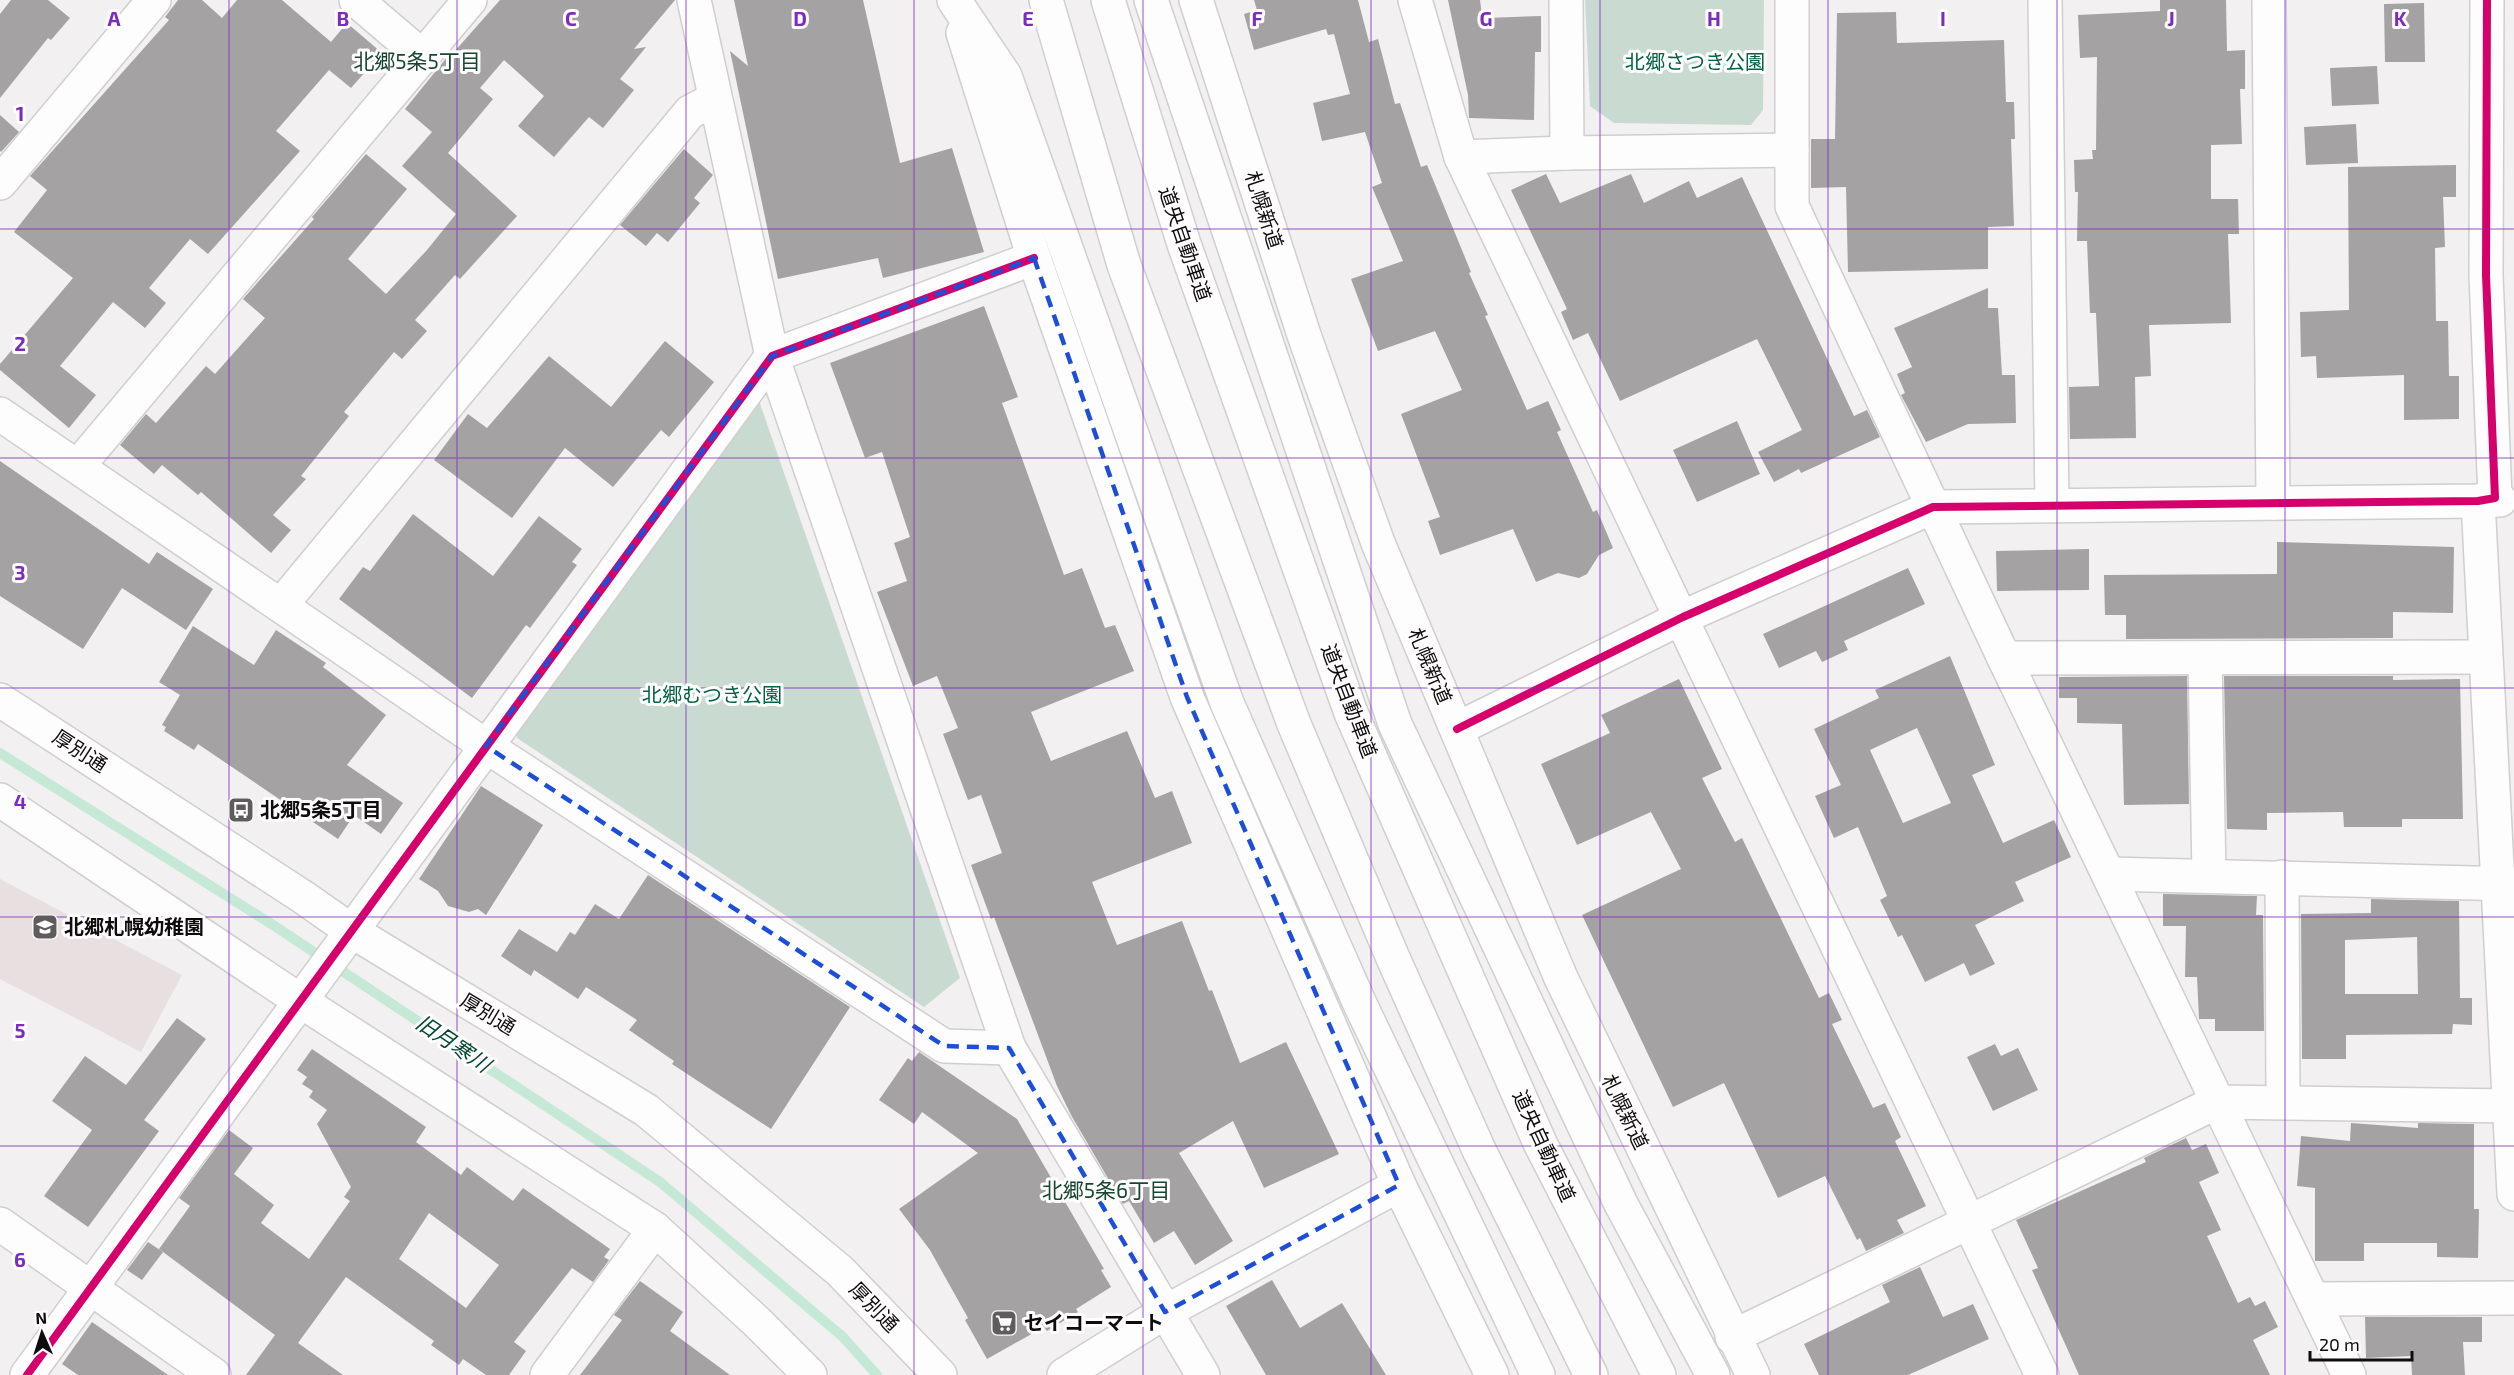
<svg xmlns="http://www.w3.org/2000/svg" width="2514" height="1375" viewBox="0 0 2514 1375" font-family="'Exo 2','Noto Sans JP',sans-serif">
<rect width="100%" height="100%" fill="#f2f0f0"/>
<!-- built -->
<polygon fill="#e8e0e0" points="0,879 182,975 141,1052 0,979"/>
<!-- green -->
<g fill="#c9dbd1">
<polygon points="1585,0 1764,0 1763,110 1751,125 1614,123 1590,106"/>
<polygon points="758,398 960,978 924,1007 517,738 516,718"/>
</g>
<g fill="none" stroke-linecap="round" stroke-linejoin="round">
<!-- stream -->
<polyline stroke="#c6e9d7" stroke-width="10" points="0,753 273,925 660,1182 843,1337 877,1375"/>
</g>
<!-- building -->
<g fill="#a4a2a2" fill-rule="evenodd">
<polygon points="11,0 48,0 70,18 51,40 48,38 0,98 0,14"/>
<polygon points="178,0 202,0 222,18 237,0 282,0 331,42 347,23 382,53 351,88 329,70 276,131 300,151 208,254 190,239 149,288 166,303 145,328 113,302 60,366 96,395 69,428 0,370 0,364 73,278 14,232 47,190 30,176 169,20 165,17"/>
<polygon points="500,0 675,0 634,49 646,47 620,79 634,90 603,128 589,117 554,157 518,126 544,96 504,60 480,88 493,99 448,153 517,216 460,279 455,275 415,320 427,331 402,359 394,352 344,412 349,416 301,476 306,479 273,515 291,530 271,553 201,492 198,495 162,465 154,474 120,445 146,414 156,423 206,366 215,374 265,318 243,299 314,219 312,217 366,154 407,189 348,259 386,294 427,250 456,214 402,166 432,132 405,109 452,51 454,52"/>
<polygon points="734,0 863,0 900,163 952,148 984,252 883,278 878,258 778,279 730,51 748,66"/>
<polygon points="1254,0 1358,0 1369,42 1378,39 1395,104 1400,103 1421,167 1427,165 1471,272 1469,273 1488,315 1485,316 1527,410 1548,401 1561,430 1557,432 1593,512 1597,510 1613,548 1599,555 1587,574 1579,578 1558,573 1536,582 1513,529 1440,555 1428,521 1440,517 1401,414 1462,390 1435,331 1378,351 1351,279 1403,261 1372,187 1382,183 1365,132 1322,141 1313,103 1350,94 1334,34 1328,35 1326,29 1254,50 1244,14 1257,10"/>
<polygon points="1448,0 1480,0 1482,16 1486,15 1486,18 1541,16 1541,52 1535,52 1534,120 1469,118 1468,95"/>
<polygon points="2160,0 2226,0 2227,51 2245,50 2245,89 2240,89 2242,144 2211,145 2211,199 2238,199 2239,234 2228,234 2231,323 2149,325 2151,376 2135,377 2136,438 2070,439 2069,387 2099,386 2096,313 2090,313 2087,241 2077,241 2078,192 2075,192 2074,160 2093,159 2092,150 2096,150 2097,57 2080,58 2078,15 2160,11"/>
<polygon points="2424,3 2425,62 2385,62 2384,4"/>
<polygon points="1896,12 1897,43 2004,40 2006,102 2014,102 2015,139 2011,139 2014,226 1988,227 1988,269 1848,272 1846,187 1811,188 1811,139 1835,139 1837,13"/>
<polygon points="2377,66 2379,104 2332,106 2330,68"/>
<polygon points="0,115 19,132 1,152 0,151"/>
<polygon points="2356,124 2358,163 2306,165 2304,127"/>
<polygon points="684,149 713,175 694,198 700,203 668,242 657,233 646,246 620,225"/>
<polygon points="2456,165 2456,197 2443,197 2445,247 2435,248 2436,321 2448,321 2449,376 2459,376 2459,419 2404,420 2404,375 2317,378 2316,356 2301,357 2300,312 2349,310 2348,167"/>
<polygon points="1546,174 1560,203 1631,174 1644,203 1689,181 1697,198 1742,177 1854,416 1867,410 1880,437 1801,473 1799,469 1774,482 1758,452 1802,430 1757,339 1620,401 1588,333 1573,340 1561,312 1567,309 1511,190"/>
<polygon points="1988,288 1988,308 1998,308 2002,375 2015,375 2016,423 1968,424 1926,442 1901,395 1905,393 1897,374 1912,367 1894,328"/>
<polygon points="984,306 1018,397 1002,403 1064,575 1082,568 1105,628 1115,625 1134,671 1031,712 1051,761 1127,731 1155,798 1172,791 1192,843 1092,882 1117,945 1182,921 1209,991 1212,990 1240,1063 1286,1042 1339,1154 1264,1188 1233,1121 1179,1153 1233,1241 1195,1265 1174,1231 1154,1243 1129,1201 1123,1204 1071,1115 1057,1086 994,917 991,919 971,865 1002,853 981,795 968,800 943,734 958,728 937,676 913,686 877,592 907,581 894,543 910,537 882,452 865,458 830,363"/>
<polygon points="665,341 714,382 669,437 661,430 613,487 565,448 512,518 434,460 468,414 487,428 549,356 611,407"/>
<polygon points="1737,421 1760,474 1697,502 1673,450"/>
<polygon points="0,461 149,564 157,552 213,589 186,630 122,588 83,649 0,596"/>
<polygon points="413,514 493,576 539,516 582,549 572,562 577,565 530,628 526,625 472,698 339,599 363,567 370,571"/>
<polygon points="2277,542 2454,547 2453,613 2393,612 2393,638 2126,639 2126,615 2105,615 2104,575 2277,574"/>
<polygon points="2089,549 2089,590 1997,591 1996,551"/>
<polygon points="1908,568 1925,604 1844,641 1848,650 1822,662 1816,651 1779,668 1763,634"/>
<polygon points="193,626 254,665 276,630 326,663 323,667 386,715 347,765 403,803 381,834 354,815 338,839 198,744 194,750 164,731 166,727 162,725 180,695 159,682"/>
<path d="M1950,656L1995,765L1972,775L2003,843L2054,820L2071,857L2015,882L2024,901L1975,925L1995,964L1970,976L1964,963L1925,982L1902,935L1898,937L1880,900L1887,896L1858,827L1834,838L1815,796L1841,785L1814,729L1879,698L1875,690ZM1917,728L1951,803L1903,823L1870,750Z"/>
<polygon points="2187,676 2189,804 2124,805 2122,724 2077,723 2077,698 2059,698 2059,677"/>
<polygon points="2224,676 2393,676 2393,680 2460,679 2463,819 2402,819 2402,827 2344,827 2343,812 2267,813 2267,830 2227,829"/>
<polygon points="1679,679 1722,769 1702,778 1735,842 1742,838 1819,998 1829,993 1842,1020 1832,1024 1873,1108 1885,1103 1901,1137 1895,1141 1926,1206 1897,1220 1904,1233 1866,1251 1860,1238 1857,1240 1825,1176 1778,1198 1724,1083 1673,1107 1582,915 1681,869 1651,812 1577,845 1541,764 1610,733 1601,715"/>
<polygon points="481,786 543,825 486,915 478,909 469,912 448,906 438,891 419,879"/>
<polygon points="648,875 850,1007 771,1129 672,1064 674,1061 629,1030 637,1020 586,987 578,999 534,970 531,976 501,956 519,929 557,952 570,932 575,935 595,904 619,919"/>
<polygon points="2163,894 2257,896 2256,915 2263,915 2264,1031 2215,1031 2215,1019 2199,1019 2197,977 2185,977 2186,926 2163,926"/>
<path d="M2371,899L2459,901L2460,998H2472V1025L2453,1024L2452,1034L2346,1035V1059H2302L2301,914L2371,913ZM2417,937L2418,994H2345V940Z"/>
<polygon points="177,1018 206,1039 144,1120 159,1131 88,1227 44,1196 92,1130 52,1101 85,1056 126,1085"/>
<polygon points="1995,1044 2001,1056 2018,1048 2038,1090 1993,1111 1967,1057"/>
<path d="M312,1049L426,1127L416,1142L461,1175L467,1167L513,1201L523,1188L610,1249L604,1257L609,1260L593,1282L572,1268L514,1342L526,1351L509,1375H486L463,1359L459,1365L431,1345L434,1341L346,1277L298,1343L343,1375H246L275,1335L159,1249L190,1206L179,1198L229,1130L253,1148L234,1174L274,1205L261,1223L309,1259L350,1201L344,1197L351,1187L317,1124L327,1110L309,1097L313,1091L302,1084L307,1077L297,1070ZM429,1213L499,1265L466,1308L399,1259Z"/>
<polygon points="919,1052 1017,1119 1104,1269 1101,1270 1111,1287 1076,1309 1078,1312 1047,1331 1044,1327 987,1359 965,1320 968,1318 930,1250 899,1209 978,1153 922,1112 914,1124 879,1100 908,1058 912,1061"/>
<polygon points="2351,1123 2418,1128 2418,1123 2474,1124 2474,1209 2479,1209 2478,1258 2437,1257 2437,1243 2364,1243 2364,1261 2315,1261 2315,1188 2297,1186 2301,1136 2350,1141"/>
<polygon points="2186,1138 2192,1150 2206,1144 2219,1173 2199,1182 2221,1230 2207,1236 2238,1303 2250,1297 2255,1306 2265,1301 2278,1327 2253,1340 2270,1375 2079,1375 2032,1270 2038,1268 2016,1220 2146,1162 2144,1158"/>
<polygon points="148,1242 163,1252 142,1280 127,1270"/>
<polygon points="1920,1267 1943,1317 1973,1304 1989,1339 1908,1375 1819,1375 1804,1344 1890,1302 1882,1285"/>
<polygon points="1272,1280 1300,1328 1342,1303 1386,1375 1266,1375 1226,1306"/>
<polygon points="640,1281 683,1312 670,1331 730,1375 580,1375 622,1320 614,1315"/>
<polygon points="2365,1317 2482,1317 2482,1342 2463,1342 2465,1375 2412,1375 2411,1356 2366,1358"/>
<polygon points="92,1322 168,1375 78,1375 62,1364"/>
</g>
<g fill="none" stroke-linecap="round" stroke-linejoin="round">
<!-- street casing -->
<g stroke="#d0cece" stroke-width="36">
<g id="street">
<polyline points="356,0 423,57"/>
<polyline points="694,0 772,356 1009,1048 1203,1375"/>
<polyline points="1415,0 1461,157 2042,1375"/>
<polyline points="1566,0 1567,153"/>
<polyline points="1792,0 1792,206 2004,658 2349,1375"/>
<polyline points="2045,0 2052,504"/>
<polyline points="2269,0 2273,503"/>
<polyline points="1461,157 1567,153 1792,150"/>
<polyline points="0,183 154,0"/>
<polyline points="0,414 486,746 944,1046 1009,1048"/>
<polyline points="78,466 470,0"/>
<polyline points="2500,500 2478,501 2514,1194"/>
<polyline points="281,605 690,112 715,99"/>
<polyline points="2004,658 2484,657"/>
<polyline points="2205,658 2209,876"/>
<polyline points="1457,729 1683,617 1933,507 2478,501 2495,498 2486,275 2487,0"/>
<polyline points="2109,874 2514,884"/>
<polyline points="2282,877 2283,1102"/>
<polyline points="0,1224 214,1375"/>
<polyline points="2314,1299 2514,1298"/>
<polyline points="1732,1337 2217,1102 2514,1106"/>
<polyline points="27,1375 772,356 1034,258"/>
<polyline points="547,1375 655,1229"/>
<polyline points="1064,1375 1165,1312 1399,1185"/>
</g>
</g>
<!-- secondary casing -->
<g stroke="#d0cece" stroke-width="36">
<g id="secondary">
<polyline points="0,700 303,897 350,930 646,1110 840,1271 940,1375"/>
<polyline points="0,800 302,1002 655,1229 757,1322 810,1375"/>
</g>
</g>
<!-- highway casing -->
<g stroke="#d0cece" stroke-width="36">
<g id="highway">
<polyline points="954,0 1005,76 1227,703 1360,1004 1538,1375"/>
<polyline points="1046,0 1124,265 1294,724 1393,958 1479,1150 1591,1375"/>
<polyline points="1108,0 1184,244 1351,713 1540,1143 1659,1375"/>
<polyline points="1151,0 1395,724 1621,1204 1713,1375"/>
<polyline points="1196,0 1304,335 1378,543 1561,978 1753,1375"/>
<polyline points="963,33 1034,258 1187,697 1399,1185 1492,1375"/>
</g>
</g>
<!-- street -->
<use href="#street" stroke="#fdfdfd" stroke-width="33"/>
<!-- secondary -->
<use href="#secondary" stroke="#fdfdfd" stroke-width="33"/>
<!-- highway -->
<use href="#highway" stroke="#fdfdfd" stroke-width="33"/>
<!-- cycleway casing -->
<g stroke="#fffdfd" stroke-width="11">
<g id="cycleway">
<polyline points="1457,729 1683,617 1933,507 2478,501 2495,498 2486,275 2487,0"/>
<polyline points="27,1375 772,356 1034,258"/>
</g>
</g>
<!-- cycleway -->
<use href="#cycleway" stroke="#d6006c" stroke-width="8"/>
</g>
<!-- marked area -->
<path fill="none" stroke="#1d4ed8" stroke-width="4.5" stroke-dasharray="12 8" stroke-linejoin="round" d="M1034,258L1187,697L1399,1185L1165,1312L1009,1048L944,1046L486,746L772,356Z"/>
<!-- grid -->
<path fill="none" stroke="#7b2cbf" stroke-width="1.5" stroke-opacity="0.55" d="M229,0V1375M457,0V1375M686,0V1375M914,0V1375M1143,0V1375M1371,0V1375M1600,0V1375M1828,0V1375M2057,0V1375M2285,0V1375M0,229H2514M0,458H2514M0,688H2514M0,917H2514M0,1146H2514"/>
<!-- icons -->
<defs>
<g id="bus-square" transform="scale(1.35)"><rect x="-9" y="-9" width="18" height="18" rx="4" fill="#5e5c5c" stroke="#fffdfd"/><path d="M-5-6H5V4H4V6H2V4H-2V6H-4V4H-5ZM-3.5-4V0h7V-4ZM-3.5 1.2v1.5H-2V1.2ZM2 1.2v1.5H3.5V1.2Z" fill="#fff"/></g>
<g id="school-square" transform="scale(1.35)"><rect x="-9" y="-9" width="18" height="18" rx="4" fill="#5e5c5c" stroke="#fffdfd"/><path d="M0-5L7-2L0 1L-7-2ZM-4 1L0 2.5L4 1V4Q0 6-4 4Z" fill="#fff"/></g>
<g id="supermarket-square" transform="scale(1.35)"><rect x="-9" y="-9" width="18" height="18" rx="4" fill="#5e5c5c" stroke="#fffdfd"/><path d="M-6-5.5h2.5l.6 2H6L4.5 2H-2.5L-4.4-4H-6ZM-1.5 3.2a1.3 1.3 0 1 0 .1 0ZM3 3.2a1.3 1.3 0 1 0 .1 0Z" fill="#fff"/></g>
</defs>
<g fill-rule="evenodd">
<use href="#bus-square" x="241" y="810"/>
<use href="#school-square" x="45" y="927"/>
<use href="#supermarket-square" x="1004" y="1323"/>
</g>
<g text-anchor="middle" stroke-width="6" stroke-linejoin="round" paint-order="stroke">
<!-- park labels -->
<g font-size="20" fill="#026243" stroke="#fffdfd">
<text x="1695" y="69">北郷さつき公園</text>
<text x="712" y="702">北郷むつき公園</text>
</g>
<!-- street labels -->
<g font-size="20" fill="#0e0c0d" stroke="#fffdfd">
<text transform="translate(1264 210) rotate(72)" y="7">札幌新道</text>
<text transform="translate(1185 244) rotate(71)" y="7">道央自動車道</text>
<text transform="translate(1430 666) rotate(67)" y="7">札幌新道</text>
<text transform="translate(1349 701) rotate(69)" y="7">道央自動車道</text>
<text transform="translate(80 751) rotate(33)" y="7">厚別通</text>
<text transform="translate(488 1014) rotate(31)" y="7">厚別通</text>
<text transform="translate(1625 1112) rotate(64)" y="7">札幌新道</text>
<text transform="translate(1544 1146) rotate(65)" y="7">道央自動車道</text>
<text transform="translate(874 1307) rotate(46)" y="7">厚別通</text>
</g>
<!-- poi labels -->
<g font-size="20" font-weight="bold" fill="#0e0c0d" stroke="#fffdfd" text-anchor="start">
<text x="260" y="817">北郷5条5丁目</text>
<text x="64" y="934">北郷札幌幼稚園</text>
<text x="1024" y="1330">セイコーマート</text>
</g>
<!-- neighbourhood labels -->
<g font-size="21" fill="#184633" stroke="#fffdfd">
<text x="417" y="69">北郷5条5丁目</text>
<text x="1106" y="1198">北郷5条6丁目</text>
</g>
<!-- water labels -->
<g font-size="21" font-style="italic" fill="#034830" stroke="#fffdfd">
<text transform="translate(453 1044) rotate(34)" y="7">旧月寒川</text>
</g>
</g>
<g font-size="20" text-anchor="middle" font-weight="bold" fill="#7b2cbf" stroke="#fffdfd" stroke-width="6" stroke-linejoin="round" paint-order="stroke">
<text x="114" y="26">A</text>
<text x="343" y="26">B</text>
<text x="571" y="26">C</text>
<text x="800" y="26">D</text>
<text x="1028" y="26">E</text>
<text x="1257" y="26">F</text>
<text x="1486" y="26">G</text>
<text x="1714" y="26">H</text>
<text x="1943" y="26">I</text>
<text x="2171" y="26">J</text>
<text x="2400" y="26">K</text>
<text x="20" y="121">1</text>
<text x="20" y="351">2</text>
<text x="20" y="580">3</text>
<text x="20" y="809">4</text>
<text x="20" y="1038">5</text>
<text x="20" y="1267">6</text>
</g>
<!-- north arrow -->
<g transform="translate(42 1333) rotate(357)" stroke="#fffdfd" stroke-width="4.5" paint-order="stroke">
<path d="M0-4.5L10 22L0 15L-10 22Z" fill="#0e0c0d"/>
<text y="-9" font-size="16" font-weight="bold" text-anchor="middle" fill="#0e0c0d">N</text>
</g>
<!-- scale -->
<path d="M2310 1351v9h102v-9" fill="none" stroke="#0e0c0d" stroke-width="3"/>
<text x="2319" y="1351" font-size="18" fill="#0e0c0d" stroke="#fffdfd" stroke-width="4.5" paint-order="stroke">20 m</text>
</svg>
